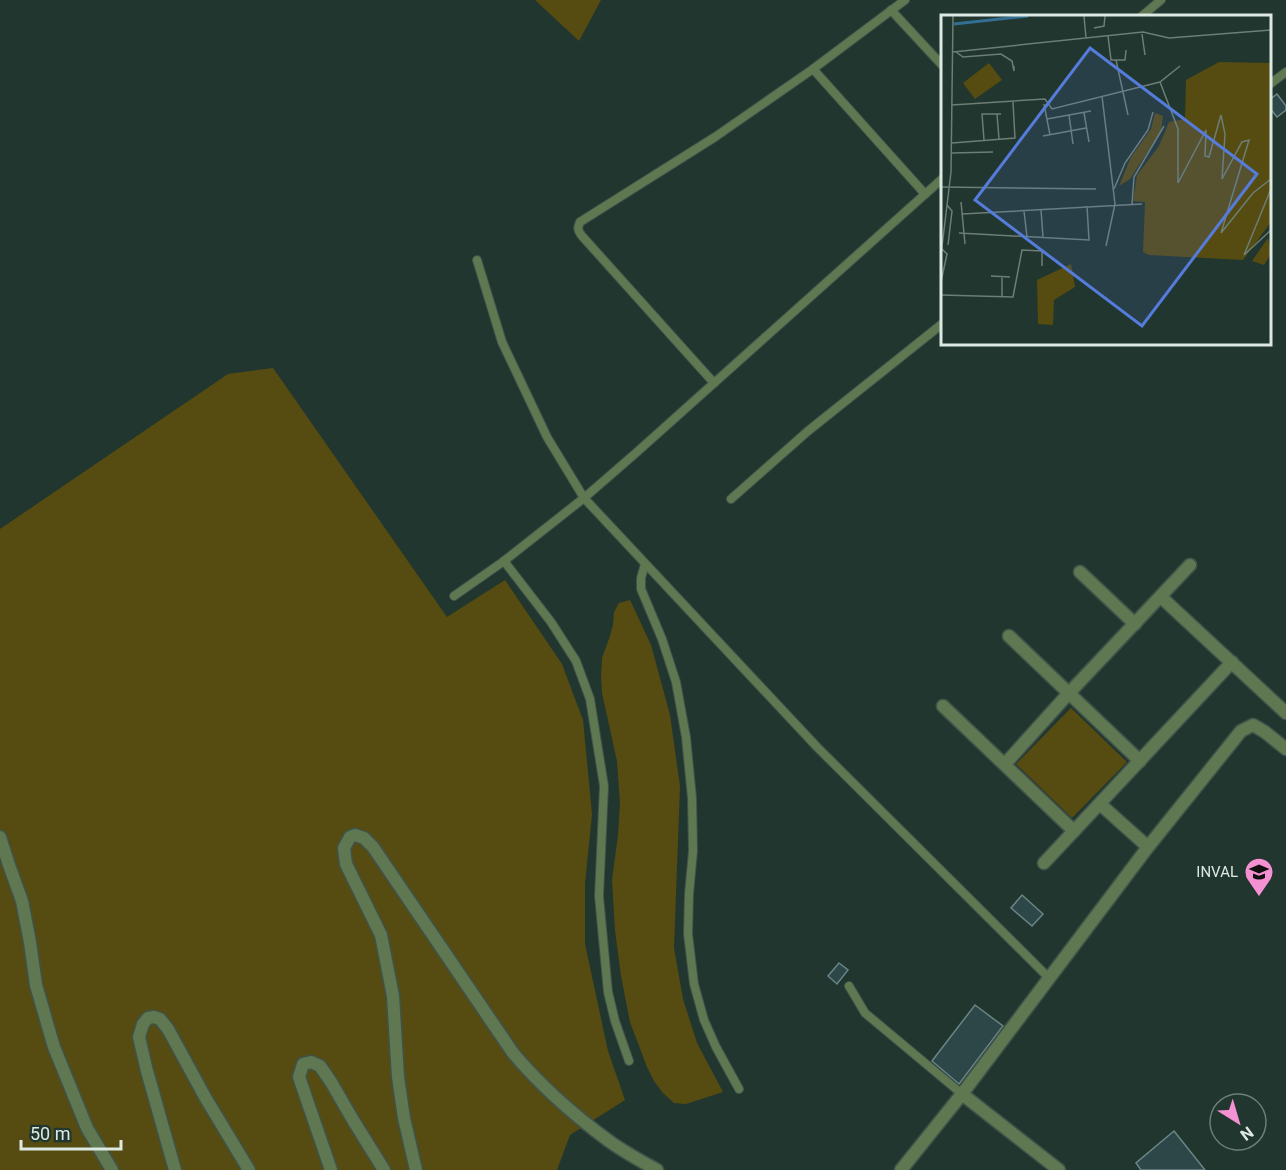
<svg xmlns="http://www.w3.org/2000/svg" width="1286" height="1170" viewBox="0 0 1286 1170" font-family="Roboto,sans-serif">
<rect width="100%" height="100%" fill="#21362e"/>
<!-- green -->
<g fill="#564c11">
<polygon points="535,0 601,0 579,41"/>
<polygon points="273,368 447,617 505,580 562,664 583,720 592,814 585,884 585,944 608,1051 625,1100 570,1135 557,1170 0,1170 0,529 228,374"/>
<polygon points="630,600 651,645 670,715 680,786 674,948 683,999 697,1043 723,1092 686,1104 674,1103 663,1093 654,1081 647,1067 630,1022 621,976 615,930 612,880 618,835 620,803 617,761 602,693 601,675 602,658 609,639 613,625 614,612 619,603"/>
<polygon points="1071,708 1127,762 1072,818 1016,764"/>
</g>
<!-- building -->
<g fill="#2d4648" stroke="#6a8587" stroke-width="1.5">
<polygon points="1277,94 1286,106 1286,110 1277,117 1269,107 1269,100"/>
<polygon points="1022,895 1043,914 1032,926 1011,908"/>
<polygon points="839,963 848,970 837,984 828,976"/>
<polygon points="975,1005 1003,1026 959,1084 932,1061"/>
<polygon points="1174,1131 1205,1170 1141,1170 1136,1163"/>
</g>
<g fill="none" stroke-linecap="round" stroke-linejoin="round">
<!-- lane casing -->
<g stroke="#3f534b" stroke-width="10">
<g id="lane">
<polyline points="891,10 942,65"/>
<polyline points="1142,16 1161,0"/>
<polyline points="813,69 925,194"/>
<polyline points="1270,84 1286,72"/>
<polyline points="477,260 502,342 547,437 584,498 817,747 1049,978"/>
<path d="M714,383L582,236C578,231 577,228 580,222L715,137L813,69L905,0"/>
<polyline points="731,499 808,431 942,324"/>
<polyline points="504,561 551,622 576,661 590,699 604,786 599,896 608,992 615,1021 629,1061"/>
<polyline points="645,564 641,578 641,589 662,639 676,682 686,737 692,798 693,851 689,894 688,934 694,984 704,1020 716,1047 739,1089"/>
<polyline points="454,596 504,561 584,498 637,452 942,179"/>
<polyline points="849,986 865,1013 962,1094"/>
</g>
</g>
<!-- street casing -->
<g stroke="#3f534b" stroke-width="15">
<g id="street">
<polyline points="1080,572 1135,624"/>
<polyline points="1161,597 1286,713"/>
<polyline points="1009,636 1140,761"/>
<polyline points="943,706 1074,831"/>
<polyline points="1005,764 1069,693 1190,565"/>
<polyline points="1100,804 1148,847"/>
<polyline points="0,837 9,865 22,901 30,942 36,985 54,1047 87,1128 112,1170"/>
<polyline points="1044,863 1232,662"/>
<polyline points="962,1094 1059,1170"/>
<polyline points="175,1170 147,1071 139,1037 143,1024 148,1018 154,1017 160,1019 168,1029 205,1097 249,1170"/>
<polyline points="331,1170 299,1077 303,1064 311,1062 320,1066 331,1082 353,1120 384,1170"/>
<path d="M416,1170L404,1118L398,1077L393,996L381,935L346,864L344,848L350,837L355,835L364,838L373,847L513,1053C540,1085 575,1116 609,1141C624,1152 641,1161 657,1170"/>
<polyline points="901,1170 962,1094 1148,847 1241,731 1253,725 1265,732 1286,749"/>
</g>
</g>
<!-- lane -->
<use href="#lane" stroke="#5f7851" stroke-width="8"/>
<!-- street -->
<use href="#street" stroke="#5f7851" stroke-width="12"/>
</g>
<!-- icons -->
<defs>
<g id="school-pin" transform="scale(1.5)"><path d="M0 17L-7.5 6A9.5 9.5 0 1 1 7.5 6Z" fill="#f491d3" stroke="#21362e"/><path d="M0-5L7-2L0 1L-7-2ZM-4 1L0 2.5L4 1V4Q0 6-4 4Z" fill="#111"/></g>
</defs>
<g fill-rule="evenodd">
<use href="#school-pin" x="1259" y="872"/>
</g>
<g text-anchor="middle" stroke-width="5" stroke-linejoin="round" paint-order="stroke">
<!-- poi labels -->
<g font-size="15" fill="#dce9e3" stroke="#21362e" text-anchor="end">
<text x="1238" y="877">INVAL</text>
</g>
</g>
<!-- overview -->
<g transform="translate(941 15)">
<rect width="330" height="330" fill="#21362e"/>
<path d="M278,47L330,48V207L302,245L208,240L202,237L204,187L192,186L196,160L218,131L228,107L244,104L245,65ZM48,48L61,65L34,84L22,68ZM214,98L222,101L220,116L189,164L178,171L190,142L210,114ZM327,223L330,239L323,250L311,246ZM130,249L134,272L113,285L112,310L97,309L96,265Z" fill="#564c11"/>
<path fill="none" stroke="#336f92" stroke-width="3" d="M13,9L87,1"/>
<path fill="none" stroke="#6c7e76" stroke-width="1.5" d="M143,1L145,23M153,13L163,11L164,1M201,19L204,40M167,21L170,45H184L185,35M12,37L202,17L228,23L330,15M15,37L22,42L60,39L71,46L73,56V51M175,45L187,100M219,67L237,114V168L265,115L264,141L268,142L280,100L284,119L281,164L301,127L308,125L280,218L312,178L330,164M161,81L174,189L165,231M103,89L109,120M11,90L104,84L111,94L219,67L239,51M143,98L148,127M56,99L58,124M128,100L132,129M106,104L150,96M102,121L145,113M43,125L41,99H60M11,128L74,123L72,87M11,138L52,137M0,172L155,174M173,174L184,148L207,115L212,97M330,174L303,240L330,215M20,187L24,229M191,189L193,162L223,111M6,190L11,196L7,230M100,195L102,222M83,196L86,222M21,199L201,189M18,218L148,225L146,191M0,240L10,157L12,1M50,261L69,262M61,261V281M0,267L6,239L1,234M0,280L72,282L81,235L101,236V251"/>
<path fill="#567cdb" fill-opacity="0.15" stroke="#567cdb" stroke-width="3" d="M149,33L316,159L201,311L34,185Z"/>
<rect width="330" height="330" fill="none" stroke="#dce9e3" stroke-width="3"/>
</g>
<!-- north arrow -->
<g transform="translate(1238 1122) rotate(143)"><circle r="28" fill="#21362e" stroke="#6c7e76" stroke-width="1.5"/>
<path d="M0-4.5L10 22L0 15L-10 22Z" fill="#f491d3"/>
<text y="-9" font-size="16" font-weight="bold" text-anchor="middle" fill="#dce9e3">N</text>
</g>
<!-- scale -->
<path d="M21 1140v9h100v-9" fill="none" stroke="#dce9e3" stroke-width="3"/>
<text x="30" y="1140" font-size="18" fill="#dce9e3" stroke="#21362e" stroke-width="4.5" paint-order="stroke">50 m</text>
</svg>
